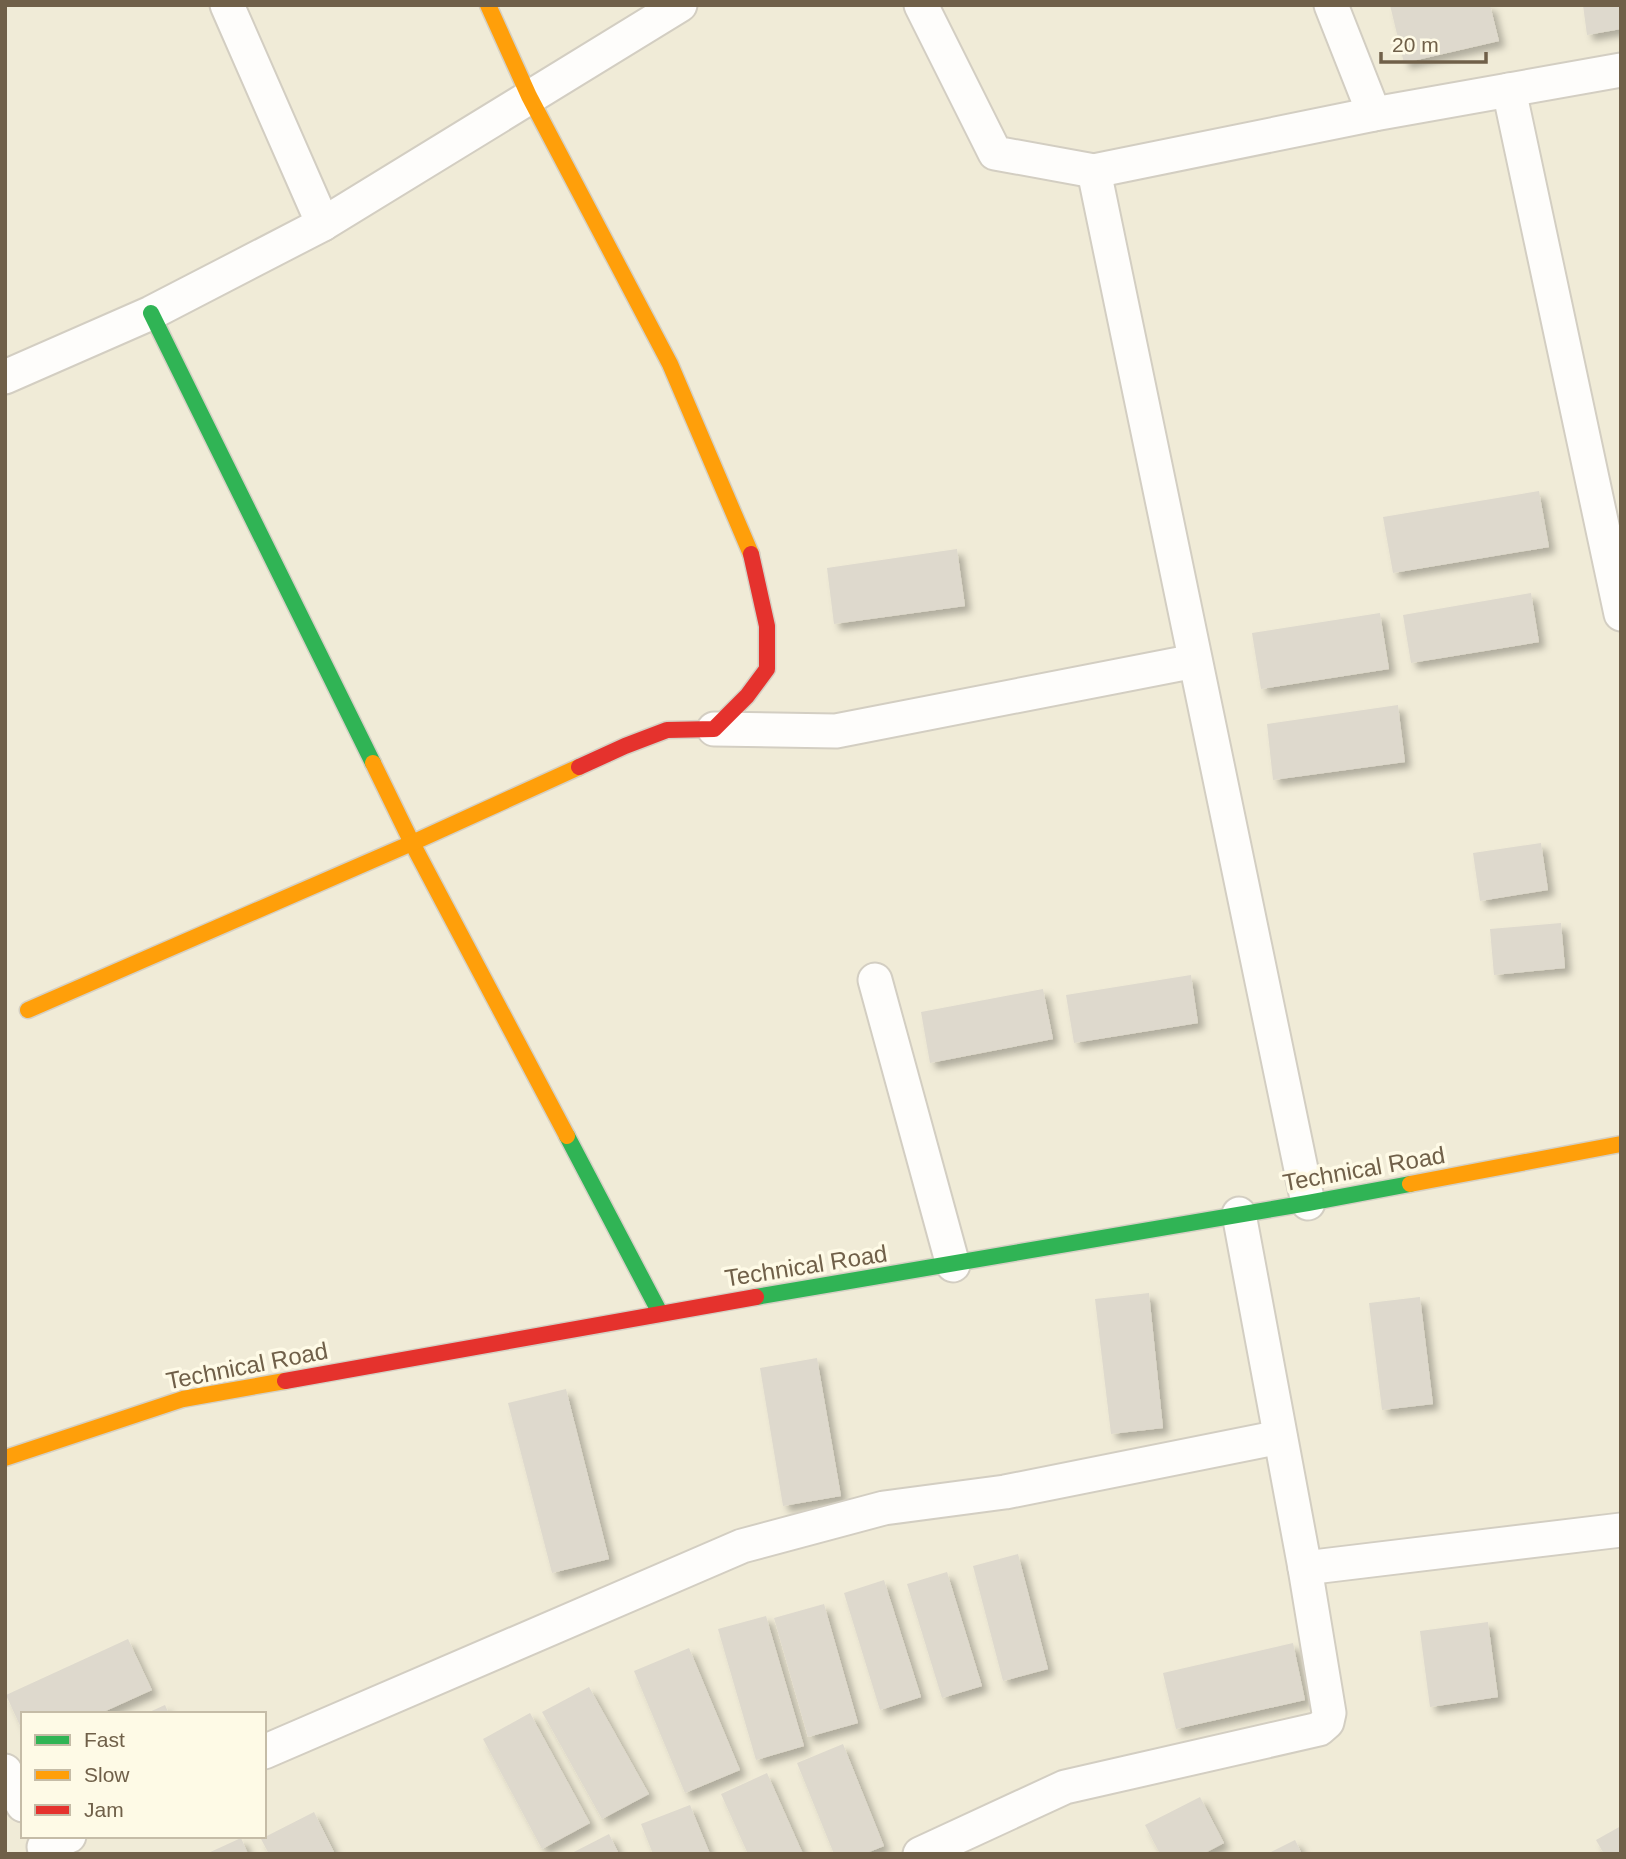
<svg xmlns="http://www.w3.org/2000/svg" width="1626" height="1859" viewBox="0 0 1626 1859" font-family="Helvetica,sans-serif">
<defs>
<filter id="shadow"><feDropShadow dx="6" dy="6" stdDeviation="3.5" flood-color="#0004"/></filter>
</defs>
<rect width="100%" height="100%" fill="#f5f3e7"/>
<!-- residential -->
<path fill="#f0ebd7" fill-rule="evenodd" d="M5,5H1621V1854H5ZM23,1714H264V1836H23Z"/>
<!-- building -->
<g fill="#ded9cd" filter="url(#shadow)">
<polygon points="1390,5 1490,5 1499,41 1404,63"/>
<polygon points="1583,5 1621,5 1621,29 1587,35"/>
<polygon points="1539,491 1549,547 1393,573 1383,517"/>
<polygon points="957,549 965,606 834,624 827,568"/>
<polygon points="1531,593 1539,642 1411,663 1403,615"/>
<polygon points="1380,613 1389,669 1261,689 1252,633"/>
<polygon points="1398,705 1405,762 1273,780 1267,724"/>
<polygon points="1541,843 1548,890 1480,901 1473,853"/>
<polygon points="1561,923 1565,968 1494,975 1490,929"/>
<polygon points="1191,975 1198,1023 1074,1043 1066,995"/>
<polygon points="1043,989 1053,1039 930,1063 921,1012"/>
<polygon points="1149,1293 1163,1428 1111,1434 1095,1299"/>
<polygon points="1420,1297 1433,1404 1382,1410 1369,1303"/>
<polygon points="817,1358 841,1496 783,1506 760,1368"/>
<polygon points="566,1389 609,1559 552,1573 508,1403"/>
<polygon points="1018,1554 1048,1669 1003,1681 973,1566"/>
<polygon points="947,1572 982,1686 942,1698 907,1584"/>
<polygon points="884,1580 921,1697 880,1710 844,1593"/>
<polygon points="824,1604 858,1723 808,1737 774,1618"/>
<polygon points="766,1616 804,1746 756,1760 718,1629"/>
<polygon points="1488,1622 1498,1697 1430,1707 1420,1631"/>
<polygon points="128,1639 152,1690 99,1714 23,1714 23,1732 6,1695"/>
<polygon points="1293,1643 1305,1700 1176,1729 1163,1673"/>
<polygon points="689,1648 740,1770 685,1793 634,1671"/>
<polygon points="589,1687 649,1794 602,1819 542,1712"/>
<polygon points="165,1705 169,1714 145,1714"/>
<polygon points="530,1713 590,1823 542,1849 483,1739"/>
<polygon points="843,1744 884,1846 864,1854 834,1854 797,1763"/>
<polygon points="767,1773 803,1854 748,1854 721,1794"/>
<polygon points="1200,1797 1224,1843 1203,1854 1160,1854 1145,1825"/>
<polygon points="690,1805 710,1854 653,1854 641,1824"/>
<polygon points="314,1812 335,1854 269,1854 261,1839"/>
<polygon points="1621,1826 1621,1854 1604,1854 1596,1840"/>
<polygon points="609,1834 619,1854 570,1854"/>
<polygon points="241,1838 248,1854 206,1854"/>
<polygon points="1295,1840 1302,1854 1267,1854"/>
</g>
<g fill="none" stroke-linecap="round" stroke-linejoin="round">
<!-- street casing -->
<g stroke="#d3cec2" stroke-width="37">
<g id="street">
<polyline points="227,5 323,224"/>
<polyline points="921,5 995,153 1094,171 1374,114 1621,70"/>
<polyline points="1331,5 1374,114"/>
<polyline points="1509,90 1621,614"/>
<polyline points="1094,171 1308,1203"/>
<polyline points="5,377 151,313 323,224 680,5"/>
<polyline points="714,729 836,731 1195,661"/>
<polyline points="875,980 953,1265"/>
<polyline points="1305,1568 1621,1530"/>
<polyline points="264,1752 742,1546 884,1508 1005,1492 1280,1437"/>
<polyline points="5,1771 23,1805"/>
<polyline points="44,1847 69,1836"/>
<polyline points="920,1854 1065,1787 1319,1729 1327,1722 1329,1713 1305,1568 1239,1214"/>
</g>
</g>
<!-- fast casing -->
<g stroke="#d5d0c4" stroke-width="19">
<g id="fast">
<polyline points="151,313 373,763"/>
<polyline points="567,1136 660,1313"/>
<polyline points="756,1297 1308,1203 1410,1184"/>
</g>
</g>
<!-- slow casing -->
<g stroke="#d5d0c4" stroke-width="19">
<g id="slow">
<polyline points="488,5 529,96 670,364 751,554"/>
<polyline points="373,763 412,843 567,1136"/>
<polyline points="28,1010 412,843 579,767"/>
<polyline points="1410,1184 1621,1144"/>
<polyline points="5,1458 183,1399 285,1381"/>
</g>
</g>
<!-- jam casing -->
<g stroke="#d5d0c4" stroke-width="19">
<g id="jam">
<polyline points="579,767 625,746 667,730 714,729 747,696 767,669 767,626 751,554"/>
<polyline points="285,1381 756,1297"/>
</g>
</g>
<!-- street -->
<use href="#street" stroke="#fefdfb" stroke-width="33"/>
<!-- fast -->
<use href="#fast" stroke="#30b455" stroke-width="16"/>
<!-- slow -->
<use href="#slow" stroke="#ff9f0a" stroke-width="16"/>
<!-- jam -->
<use href="#jam" stroke="#e5322d" stroke-width="16"/>
</g>
<g text-anchor="middle" stroke-width="7" stroke-linejoin="round" paint-order="stroke">
<!-- street labels -->
<g font-size="24" fill="#706049" stroke="#fefae6">
<text transform="translate(1364 1169) rotate(-10)" y="8">Technical Road</text>
<text transform="translate(806 1266) rotate(-9)" y="8">Technical Road</text>
<text transform="translate(247 1366) rotate(-11)" y="8">Technical Road</text>
</g>
</g>
<!-- border -->
<rect width="1626" height="1859" fill="none" stroke="#706049" stroke-width="14"/>
<!-- legend -->
<rect x="21" y="1712" width="245" height="126" fill="#fefae6" stroke="#c5bca7" stroke-width="2"/>
<rect x="35" y="1735" width="35" height="10" fill="#30b455" stroke="#c5bca7" stroke-width="2"/>
<text x="84" y="1747" font-size="21" fill="#706049">Fast</text>
<rect x="35" y="1770" width="35" height="10" fill="#ff9f0a" stroke="#c5bca7" stroke-width="2"/>
<text x="84" y="1782" font-size="21" fill="#706049">Slow</text>
<rect x="35" y="1805" width="35" height="10" fill="#e5322d" stroke="#c5bca7" stroke-width="2"/>
<text x="84" y="1817" font-size="21" fill="#706049">Jam</text>
<!-- scale -->
<path d="M1381 52v10h105v-10" fill="none" stroke="#706049" stroke-width="3.5"/>
<text x="1392" y="52" font-size="21" fill="#706049" stroke="#fefae6" stroke-width="5" paint-order="stroke">20 m</text>
</svg>
